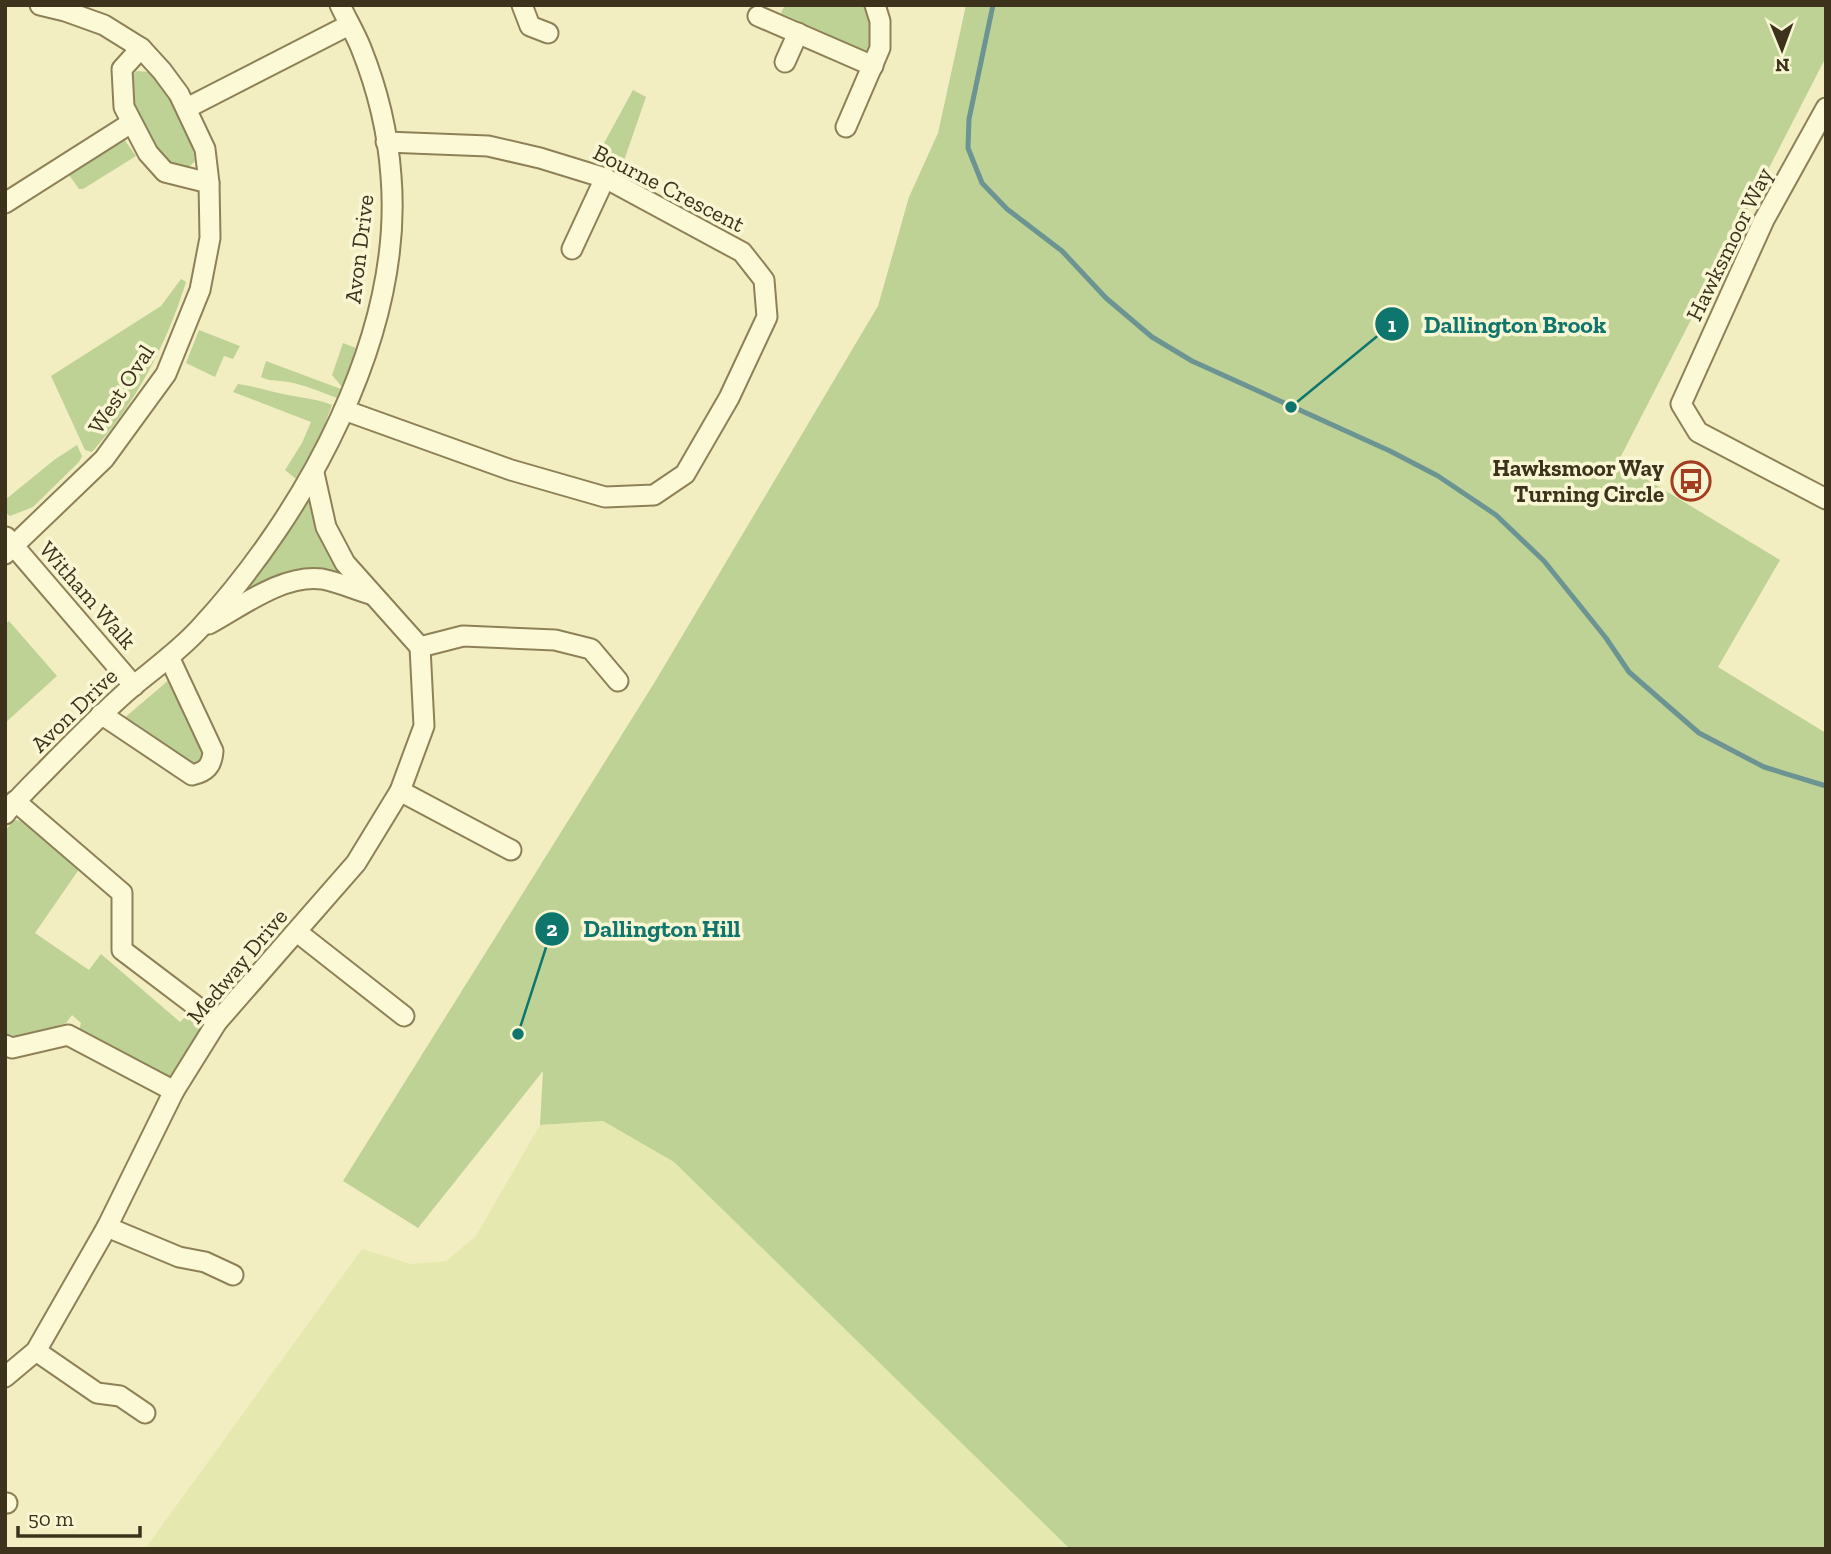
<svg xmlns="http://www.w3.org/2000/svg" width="1831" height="1554" viewBox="0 0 1831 1554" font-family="'Zilla Slab',serif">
<rect width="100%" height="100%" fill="#f2eec2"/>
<!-- farmland -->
<polygon fill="#e6e9af" points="603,1121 674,1162 1070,1549 145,1549 362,1249 411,1264 446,1261 476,1236 540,1125"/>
<!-- green -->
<g fill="#bed295">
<polygon points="785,5 865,5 876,31 871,51 858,54 852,45 781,13"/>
<polygon points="966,5 1826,5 1826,57 1618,462 1780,560 1718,667 1826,733 1826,1549 1070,1549 674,1162 603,1121 540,1125 543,1071 418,1228 343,1181 656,680 878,306 909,197 938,133"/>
<path d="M137,71L150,72C173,99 190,126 195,161C186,171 181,170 169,166L133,114L129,78Z"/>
<polygon points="633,90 646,97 618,178 591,167"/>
<polygon points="121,135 136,156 83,189 79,189 64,168"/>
<path d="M181,279L186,282C167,344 135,404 92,452L85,450L51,376L161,306Z"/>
<polygon points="199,330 240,346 233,359 224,356 215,377 186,363"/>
<polygon points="343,343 356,348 342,387 332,375"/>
<path d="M266,361L341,389L337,398C321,392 305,385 288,382C277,380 271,382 261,377Z"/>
<path d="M238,384C255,386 271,392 288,395C304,398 317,399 332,405L319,440L296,479L285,470L302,443L311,422L233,392Z"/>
<polygon points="77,445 82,456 79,462 33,507 10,516 5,512 5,500 54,460"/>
<polygon points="306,498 315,503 332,558 342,574 233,605"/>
<polygon points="9,621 57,676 5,723 5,624"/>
<polygon points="170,679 207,753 196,768 122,720"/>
<polygon points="14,820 25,821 82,865 35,933 89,970 101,954 180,1022 192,1010 202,1018 205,1027 173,1077 163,1079 79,1031 81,1023 72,1015 66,1023 11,1043 5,1042 5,831"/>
</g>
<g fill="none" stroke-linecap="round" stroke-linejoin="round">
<!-- stream -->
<polyline stroke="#6b9492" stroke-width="5" points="993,5 969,119 968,148 982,183 1007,209 1062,251 1106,298 1152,337 1192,361 1390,451 1438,476 1496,515 1544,561 1606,638 1629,672 1699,733 1764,767 1826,786"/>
<!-- street casing -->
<g stroke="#8e8057" stroke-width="23">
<g id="street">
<polyline points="522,5 530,26 548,33"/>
<polyline points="758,16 873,66"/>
<polyline points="141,48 122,69 124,107 148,153 165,172 209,183"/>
<polyline points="785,62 798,33"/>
<polyline points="187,108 349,25"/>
<polyline points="1826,108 1764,220 1681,404 1698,432 1826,499"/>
<polyline points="846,127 880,48 880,21 875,5"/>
<polyline points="5,203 131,123"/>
<polyline points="572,249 605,178"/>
<polyline points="344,410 511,470 605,497 654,495 685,474 729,398 767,317 764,280 742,252 605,178 540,158 488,146 386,142"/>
<polyline points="314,473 326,527 345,563 420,647"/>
<polyline points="6,537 134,686"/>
<polyline points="5,554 104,459 166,374 200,290 210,238 209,183 205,149 179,94 162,71 141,48 104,25 65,11 40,5"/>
<path d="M209,624C242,606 283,574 322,579C338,582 354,589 370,594"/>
<polyline points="420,647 463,636 555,640 591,649 618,681"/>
<path d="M101,714L192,775C206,772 212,766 213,751L169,657"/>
<polyline points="400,791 511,850"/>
<polyline points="15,801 122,893 122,950 217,1022"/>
<path d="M5,814C20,795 39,778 56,760C81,735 105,710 132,687C155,668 180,650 200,628C305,514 404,336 391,176C388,133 377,88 361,48C355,33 347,20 340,5"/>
<polyline points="297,932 404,1016"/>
<polyline points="5,1045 12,1048 68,1035 174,1091"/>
<polyline points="107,1227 179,1257 205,1262 233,1275"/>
<polyline points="36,1351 97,1393 120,1396 145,1413"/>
<polyline points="5,1377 36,1351 107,1227 174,1091 217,1022 356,863 400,791 424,726 420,647"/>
<polyline points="5,1503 7,1503"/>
</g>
</g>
<!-- street -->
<use href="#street" stroke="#fcf9d7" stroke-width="19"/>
</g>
<!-- icons -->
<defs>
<g id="bus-ring" transform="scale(2.0125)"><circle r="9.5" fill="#f9f6d3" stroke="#a33c21" stroke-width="1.5"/><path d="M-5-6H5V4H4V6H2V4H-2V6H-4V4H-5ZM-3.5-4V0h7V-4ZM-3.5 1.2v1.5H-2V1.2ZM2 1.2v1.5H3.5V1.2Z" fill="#a33c21"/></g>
</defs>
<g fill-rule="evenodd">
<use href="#bus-ring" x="1691" y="481"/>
</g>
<g text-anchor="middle" stroke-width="7" stroke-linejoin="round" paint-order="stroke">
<!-- street labels -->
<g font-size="23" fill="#3d331d" stroke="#f9f6d3">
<text transform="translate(669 188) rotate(27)" y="8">Bourne Crescent</text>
<text transform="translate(1729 244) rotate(-64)" y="8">Hawksmoor Way</text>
<text transform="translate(359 249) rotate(-83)" y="8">Avon Drive</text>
<text transform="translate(121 389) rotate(-57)" y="8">West Oval</text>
<text transform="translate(88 595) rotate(49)" y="8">Witham Walk</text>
<text transform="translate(74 710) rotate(-44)" y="8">Avon Drive</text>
<text transform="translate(237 966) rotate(-50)" y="8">Medway Drive</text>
</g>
<!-- poi labels -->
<g font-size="23" font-weight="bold" fill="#3d331d" stroke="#f9f6d3" text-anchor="end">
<text x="1664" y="476">Hawksmoor Way<tspan x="1664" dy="26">Turning Circle</tspan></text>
</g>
</g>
<!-- callouts -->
<path fill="none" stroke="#0f766e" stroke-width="2.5" d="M1291 407L1392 324M518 1034L552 929"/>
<g fill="#0f766e" stroke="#f9f6d3" stroke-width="2.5">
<circle cx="1291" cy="407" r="7"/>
<circle cx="518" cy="1034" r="7"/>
<circle cx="1392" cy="324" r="18"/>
<circle cx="552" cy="929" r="18"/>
</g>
<g font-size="21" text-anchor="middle" font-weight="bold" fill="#fff">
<text x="1392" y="332">1</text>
<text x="552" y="936">2</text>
</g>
<g font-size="24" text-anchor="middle" font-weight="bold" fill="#0f766e" stroke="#f9f6d3" stroke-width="7" stroke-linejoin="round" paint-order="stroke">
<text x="1515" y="333">Dallington Brook</text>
<text x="662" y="937">Dallington Hill</text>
</g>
<!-- border -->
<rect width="1831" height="1554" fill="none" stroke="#3d331d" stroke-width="14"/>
<!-- north arrow -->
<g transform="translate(1782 49) rotate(179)" stroke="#f9f6d3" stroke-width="5" paint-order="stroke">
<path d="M0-5L12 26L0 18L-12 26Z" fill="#3d331d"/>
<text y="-10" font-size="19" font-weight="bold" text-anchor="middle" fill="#3d331d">N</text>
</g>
<!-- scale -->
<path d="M18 1526v10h122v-10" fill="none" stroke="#3d331d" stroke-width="3.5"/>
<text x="28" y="1526" font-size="21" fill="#3d331d" stroke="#f9f6d3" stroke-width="5" paint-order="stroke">50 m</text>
</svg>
